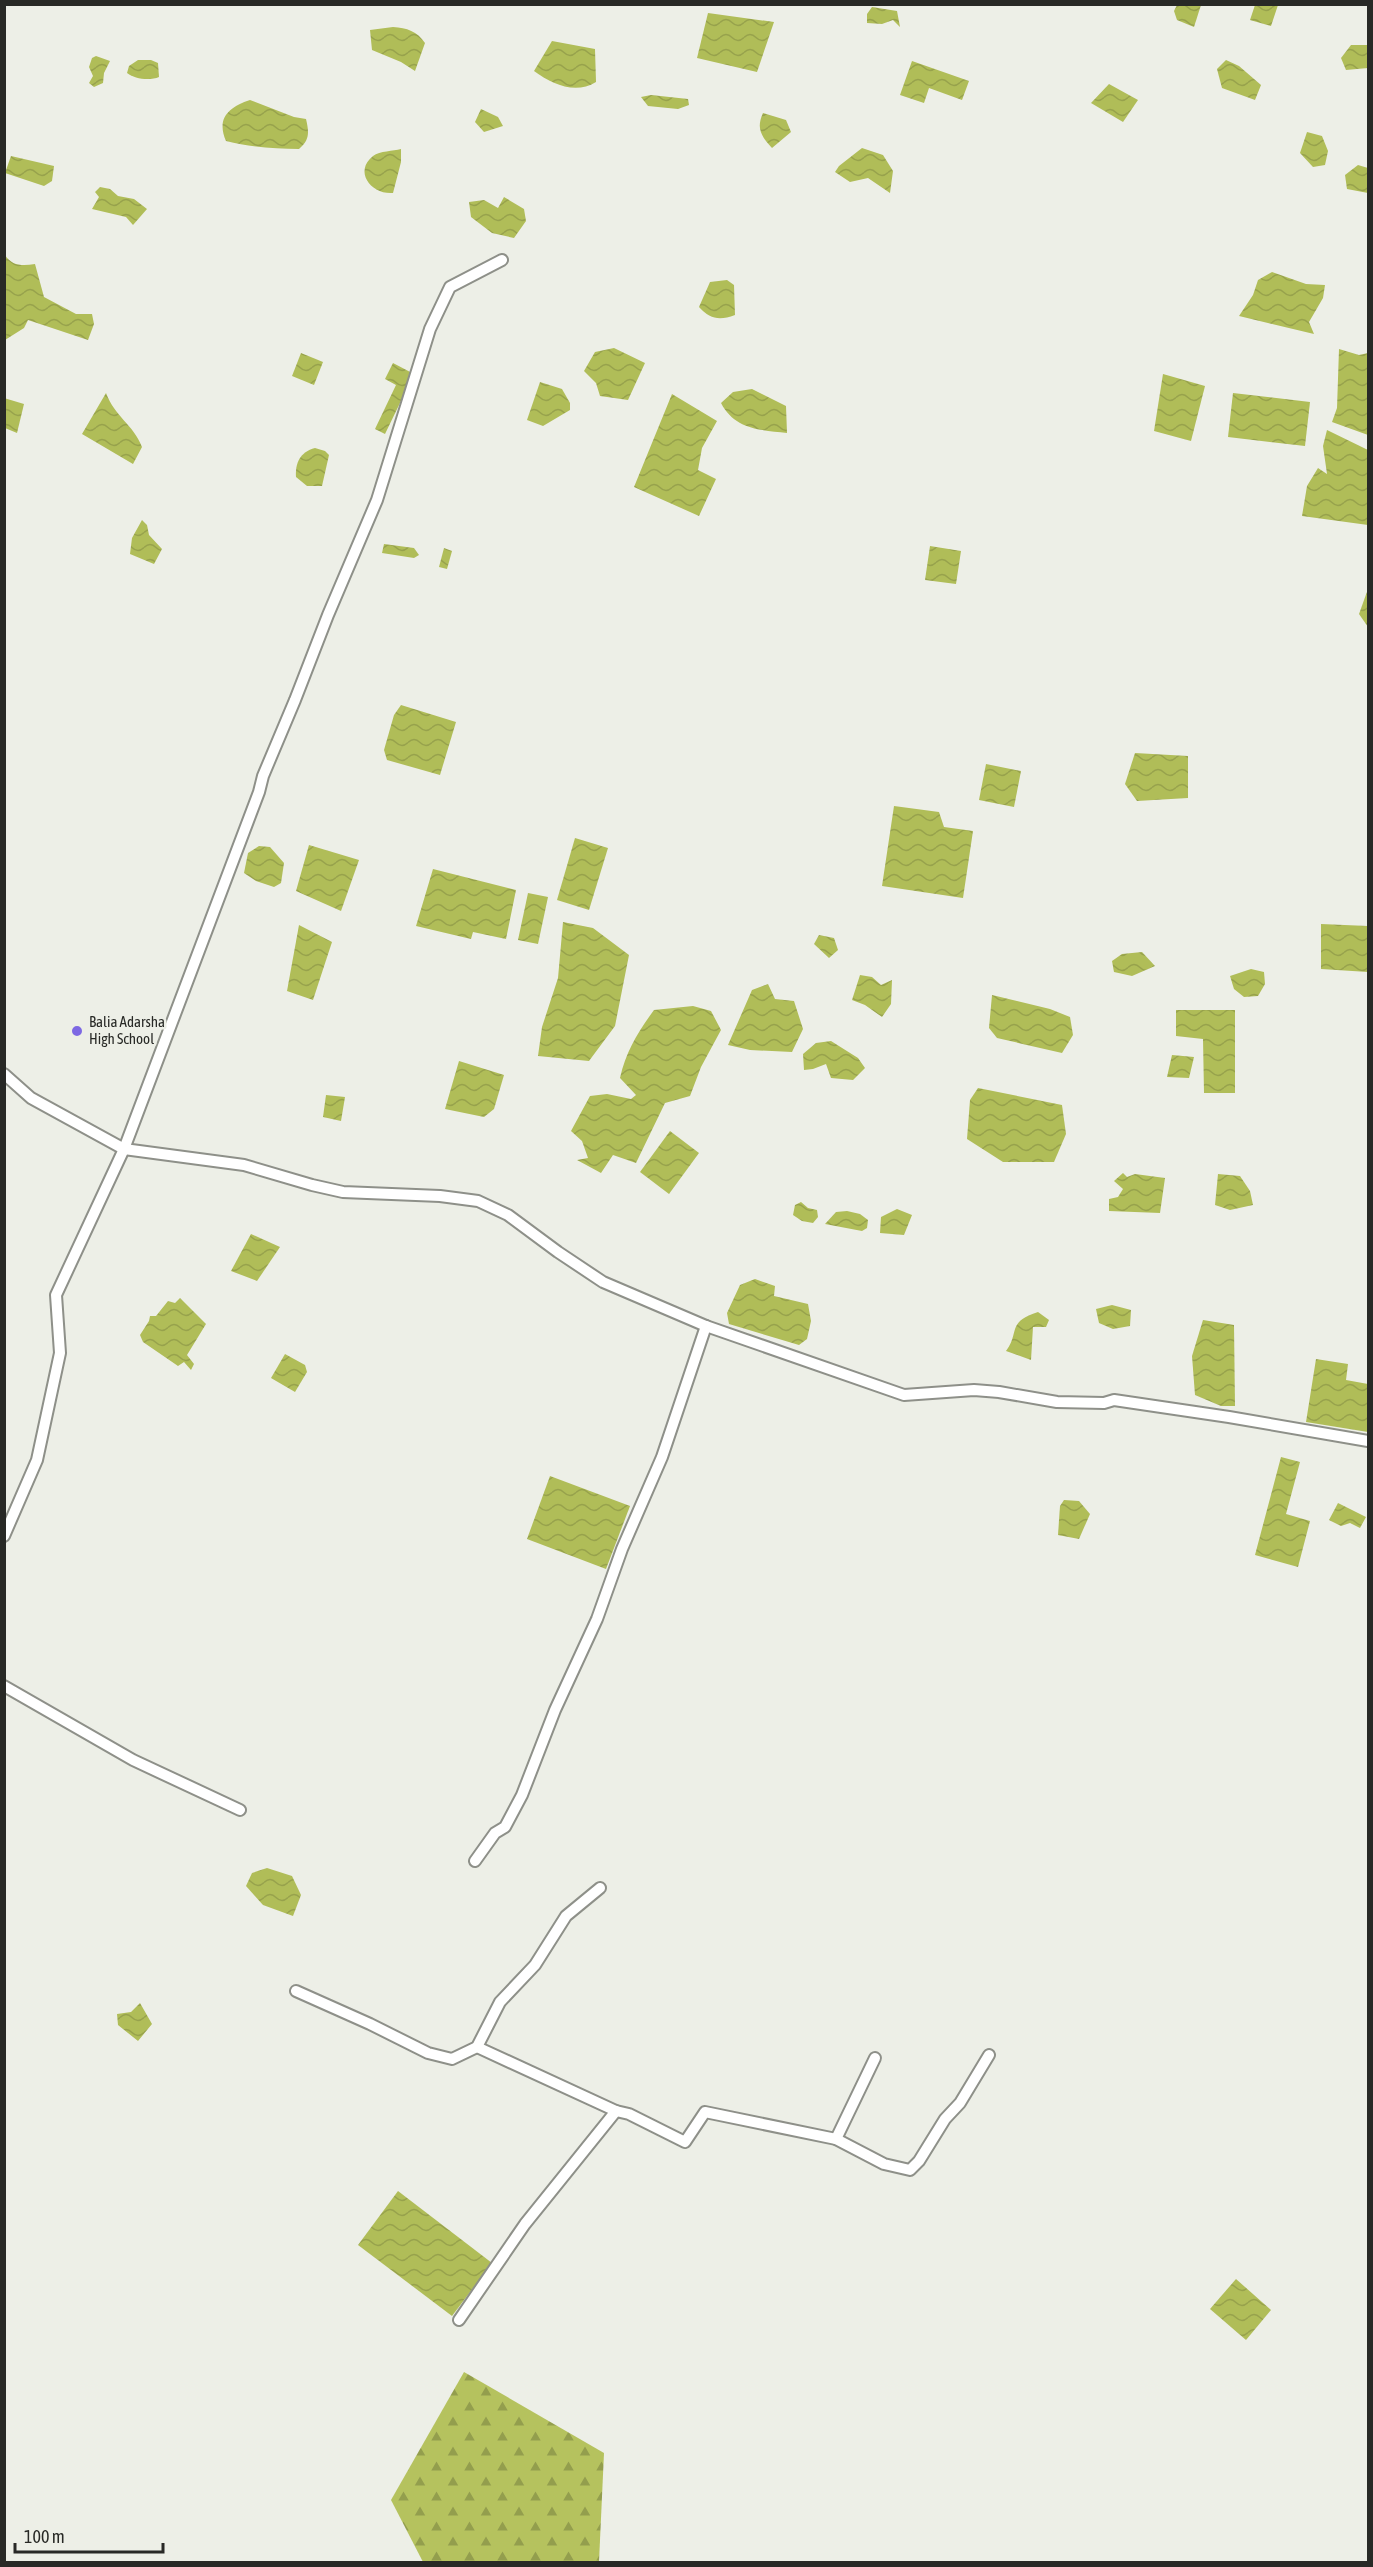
<svg xmlns="http://www.w3.org/2000/svg" width="1373" height="2567" viewBox="0 0 1373 2567" font-family="'Asap Condensed',sans-serif">
<defs>
<pattern id="forest-firs" width="22" height="20" patternUnits="userSpaceOnUse" patternTransform="scale(1.5)"><rect width="22" height="20" fill="#b5c25e"/><path d="M5 1l3.5 6h-7zM16 11l3.5 6h-7z" fill="#939e4d"/></pattern>
<pattern id="water-waves" width="16" height="10" patternUnits="userSpaceOnUse" patternTransform="scale(1.5)"><rect width="16" height="10" fill="#b0bd58"/><path d="M0 5q4-4 8 0t8 0" fill="none" stroke="#97a24c"/></pattern>
</defs>
<rect width="100%" height="100%" fill="#edefe7"/>
<!-- forest -->
<polygon fill="url(#forest-firs)" points="464,2372 604,2453 599,2562 423,2562 391,2500"/>
<!-- water -->
<g fill="url(#water-waves)">
<polygon points="1177,5 1201,5 1194,27 1177,20 1174,11"/>
<polygon points="1255,5 1278,5 1271,26 1250,20"/>
<polygon points="872,7 897,11 900,27 893,20 882,24 867,23 867,14"/>
<polygon points="708,13 774,22 757,72 697,58"/>
<path d="M393,27C407,28 417,31 425,43L415,71L401,62L372,50L370,30Z"/>
<path d="M552,41L595,49L596,82C575,95 552,84 534,71Z"/>
<polygon points="1351,45 1368,45 1368,68 1346,70 1341,58"/>
<polygon points="96,56 110,61 104,73 103,83 94,87 89,83 93,76 89,67 92,58"/>
<path d="M138,60H151L158,63L159,77C150,81 134,79 127,73L129,66Z"/>
<polygon points="1226,60 1239,66 1261,85 1255,100 1222,88 1217,69"/>
<polygon points="912,61 969,81 962,100 929,88 924,103 900,95"/>
<polygon points="1109,84 1138,100 1123,122 1091,103"/>
<polygon points="651,95 688,99 689,105 678,109 648,106 641,97"/>
<path d="M250,100L294,117L306,119C309,132 310,140 299,149C275,149 250,147 226,141C216,118 229,107 250,100Z"/>
<polygon points="481,109 498,117 503,126 484,132 475,122"/>
<path d="M763,113L786,120L791,132L772,148C761,136 756,128 763,113Z"/>
<polygon points="1307,132 1322,136 1328,151 1325,165 1313,167 1300,153"/>
<polygon points="862,148 883,155 893,171 890,193 868,178 850,182 835,172 839,166"/>
<path d="M401,149V162L393,193C372,195 353,172 373,156C380,151 393,151 401,149Z"/>
<polygon points="11,156 54,166 52,181 44,186 5,173"/>
<polygon points="1358,165 1368,168 1368,193 1347,189 1345,175"/>
<polygon points="100,187 110,189 118,196 134,199 147,209 133,225 126,217 92,209 99,197 95,192"/>
<polygon points="504,197 524,209 526,221 514,238 492,233 471,217 469,202 484,200 498,208"/>
<path d="M5,255C12,266 22,266 35,264L44,297L76,314H92L94,324L88,340L28,320L24,328L5,340Z"/>
<polygon points="1272,272 1306,284 1325,285 1323,298 1309,322 1314,334 1239,316 1253,295 1258,280"/>
<path d="M727,280L734,285L735,315C719,321 710,319 699,307L710,282Z"/>
<polygon points="614,348 645,363 628,400 600,396 596,383 584,371 595,352"/>
<polygon points="1339,349 1359,355 1368,353 1368,435 1332,422 1337,408"/>
<polygon points="301,353 323,362 314,385 292,376"/>
<polygon points="393,363 414,374 385,434 375,429 396,385 385,379"/>
<polygon points="1163,374 1205,386 1191,441 1154,431"/>
<polygon points="540,382 562,389 570,403 570,410 543,426 527,420"/>
<path d="M752,389L786,406L787,433C761,430 735,430 721,403L733,392Z"/>
<path d="M106,393C115,417 133,424 142,447L133,464L82,434Z"/>
<polygon points="1233,393 1310,402 1305,446 1228,437"/>
<polygon points="672,394 717,421 702,448 698,470 716,479 699,516 634,487"/>
<polygon points="4,398 24,404 17,433 5,428"/>
<polygon points="1327,430 1368,450 1368,525 1302,516 1307,486 1318,468 1327,474 1323,446"/>
<path d="M315,448L325,451L329,455L322,486H307L296,477C295,463 300,452 315,448Z"/>
<polygon points="142,520 147,525 149,535 162,549 154,564 130,554 132,538"/>
<polygon points="384,544 414,548 419,555 414,558 382,553"/>
<polygon points="930,546 961,551 956,584 925,580"/>
<polygon points="444,548 452,551 447,569 439,567"/>
<polygon points="1368,589 1368,627 1359,614"/>
<polygon points="401,705 456,722 440,775 387,760 384,750 394,715"/>
<polygon points="1135,753 1188,756 1188,798 1137,801 1125,784"/>
<polygon points="986,764 1021,771 1014,807 979,800"/>
<polygon points="894,806 939,812 944,827 973,831 963,898 882,886"/>
<polygon points="575,838 608,848 589,910 557,900"/>
<polygon points="309,845 359,860 341,911 296,891"/>
<polygon points="259,846 270,847 284,863 281,883 274,887 256,881 244,873 248,853"/>
<polygon points="433,869 516,890 506,939 473,932 471,939 416,926"/>
<polygon points="528,893 548,897 538,944 518,940"/>
<polygon points="563,922 593,928 629,955 615,1026 589,1061 538,1056 542,1027 558,978"/>
<polygon points="1321,924 1368,926 1368,972 1321,969"/>
<polygon points="299,925 332,942 313,1000 287,991"/>
<polygon points="819,935 834,938 838,950 829,958 814,944"/>
<polygon points="1142,952 1155,966 1132,976 1114,972 1112,961 1122,954"/>
<polygon points="1251,969 1264,972 1265,984 1258,996 1244,997 1234,989 1230,976"/>
<polygon points="860,975 872,977 881,985 892,980 891,1004 882,1017 865,1005 852,1000"/>
<polygon points="768,984 775,999 794,1001 803,1029 792,1052 750,1050 728,1045 752,990"/>
<polygon points="992,995 1050,1009 1070,1017 1073,1035 1062,1053 997,1038 989,1028"/>
<path d="M693,1006L711,1011L721,1030L701,1067L690,1096L665,1103L636,1163L613,1155L601,1173L577,1160L588,1158L582,1141L571,1131L590,1096L607,1094L631,1099L636,1095L620,1078C626,1051 638,1032 654,1010Z"/>
<polygon points="1176,1010 1235,1010 1235,1093 1204,1093 1203,1039 1176,1036"/>
<polygon points="831,1041 858,1058 865,1068 853,1080 831,1078 826,1064 813,1069 804,1070 803,1054 816,1043"/>
<polygon points="1172,1055 1194,1057 1189,1078 1167,1077"/>
<polygon points="459,1061 504,1075 494,1109 484,1117 445,1109"/>
<polygon points="978,1088 1062,1105 1066,1134 1054,1162 1003,1162 967,1139 970,1100"/>
<polygon points="326,1095 345,1097 341,1121 323,1117"/>
<polygon points="670,1131 699,1153 669,1194 640,1172"/>
<polygon points="1123,1173 1127,1177 1135,1174 1165,1178 1160,1213 1109,1211 1109,1199 1118,1197 1123,1189 1114,1181"/>
<polygon points="1218,1174 1240,1176 1250,1191 1253,1205 1230,1210 1215,1205"/>
<polygon points="801,1202 808,1208 817,1210 818,1217 813,1223 802,1221 793,1215 795,1205"/>
<polygon points="897,1209 912,1215 904,1235 880,1233 881,1217"/>
<polygon points="847,1211 860,1214 868,1220 867,1228 862,1231 825,1224 836,1212"/>
<polygon points="251,1234 280,1247 257,1281 231,1271"/>
<polygon points="755,1279 775,1286 774,1296 808,1304 811,1321 807,1339 799,1345 729,1324 727,1313 740,1285"/>
<polygon points="180,1298 206,1324 187,1355 194,1364 191,1370 184,1362 178,1366 143,1342 140,1335 149,1321 150,1316 156,1316 168,1301 175,1303"/>
<polygon points="1112,1305 1131,1310 1130,1326 1113,1329 1099,1323 1096,1309"/>
<path d="M1038,1312L1049,1320L1046,1327H1033L1031,1360L1006,1351C1020,1333 1006,1322 1038,1312Z"/>
<polygon points="1203,1320 1234,1325 1235,1406 1221,1406 1195,1395 1192,1356"/>
<polygon points="285,1354 305,1365 307,1372 295,1392 271,1378"/>
<polygon points="1316,1359 1348,1364 1346,1380 1368,1384 1368,1432 1306,1422"/>
<polygon points="1281,1457 1300,1462 1286,1514 1310,1521 1298,1567 1255,1555"/>
<polygon points="550,1476 630,1506 606,1569 527,1539"/>
<polygon points="1064,1500 1079,1501 1090,1514 1079,1539 1058,1535 1060,1506"/>
<polygon points="1338,1503 1366,1517 1360,1528 1350,1523 1341,1526 1329,1520"/>
<polygon points="267,1868 292,1876 301,1895 293,1916 263,1905 246,1886 252,1873"/>
<polygon points="140,2003 152,2024 138,2041 118,2025 117,2014 131,2012"/>
<polygon points="398,2191 492,2263 452,2316 358,2245"/>
<polygon points="1236,2279 1271,2310 1246,2340 1210,2309"/>
</g>
<g fill="none" stroke-linecap="round" stroke-linejoin="round">
<!-- minor casing -->
<g stroke="#8e9089" stroke-width="14">
<g id="minor">
<polyline points="4,1074 31,1098 124,1149 244,1165 312,1185 343,1192 440,1196 478,1201 508,1215 558,1252 603,1282 706,1326 904,1395 974,1390 999,1392 1057,1402 1104,1403 1114,1400 1229,1417 1368,1441"/>
<polyline points="4,1536 37,1460 60,1353 56,1295 124,1149 259,792 263,776 295,700 328,615 377,500 430,329 450,287 502,260"/>
<polyline points="4,1686 133,1760 240,1810"/>
<polyline points="475,1861 495,1833 505,1827 522,1795 555,1710 597,1619 622,1549 662,1457 706,1326"/>
<polyline points="296,1991 370,2024 428,2053 452,2059 477,2047 500,2002 535,1965 566,1916 600,1888"/>
<polyline points="477,2047 616,2111 629,2114 685,2142 705,2112 836,2139 884,2164 910,2170 919,2161 945,2119 960,2103 989,2055"/>
<polyline points="836,2139 875,2058"/>
<polyline points="459,2320 525,2224 616,2111"/>
</g>
</g>
<!-- minor -->
<use href="#minor" stroke="#fff" stroke-width="10"/>
</g>
<!-- markers -->
<circle fill="#7d68e3" stroke="#edefe7" stroke-width="2" cx="77" cy="1031" r="6"/>
<g text-anchor="middle" stroke-width="5" stroke-linejoin="round" paint-order="stroke">
<!-- poi labels -->
<g font-size="15" fill="#282926" stroke="#edefe7" text-anchor="start">
<text x="89" y="1027">Balia Adarsha<tspan x="89" dy="17">High School</tspan></text>
</g>
</g>
<!-- border -->
<rect width="1373" height="2567" fill="none" stroke="#282926" stroke-width="12"/>
<!-- scale -->
<path d="M15 2543v9h148v-9" fill="none" stroke="#282926" stroke-width="3"/>
<text x="24" y="2543" font-size="18" fill="#282926" stroke="#edefe7" stroke-width="4.5" paint-order="stroke">100 m</text>
</svg>
